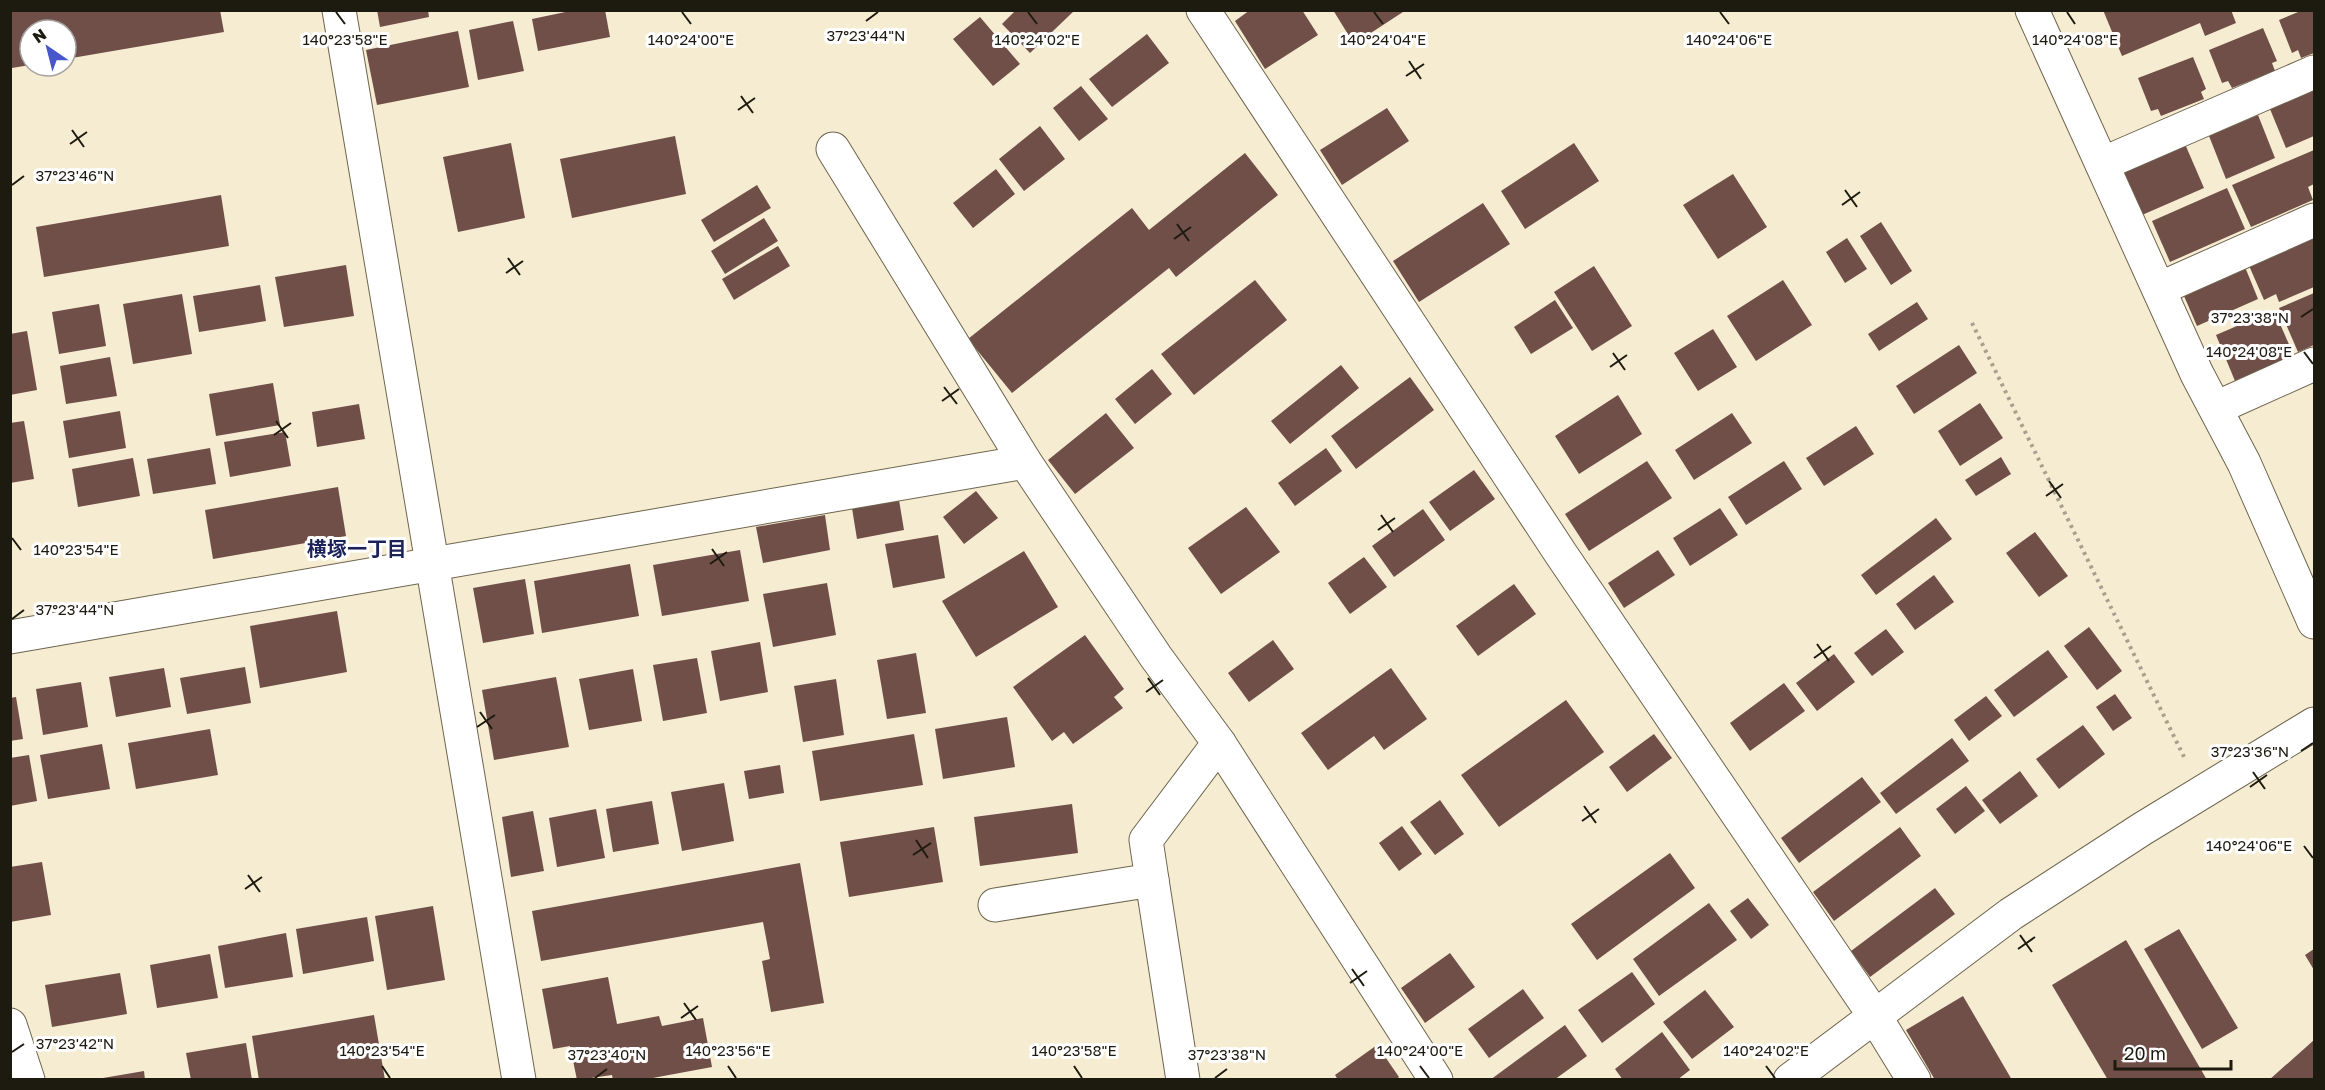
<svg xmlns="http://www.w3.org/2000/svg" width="2325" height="1090" viewBox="0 0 2325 1090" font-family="'Golos Text','Noto Sans JP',sans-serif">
<rect width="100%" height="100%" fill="#f6ecd2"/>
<!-- building -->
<g fill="#704f49">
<polygon points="10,10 220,10 224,32 66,59 66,30 30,30 30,65 12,68"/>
<polygon points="377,10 428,10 429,17 380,27"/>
<polygon points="575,10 605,10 610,37 538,51 532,19"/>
<polygon points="1016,10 1075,10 1030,53 1002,24"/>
<polygon points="1250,10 1302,10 1318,35 1265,69 1235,21"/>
<polygon points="1333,10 1406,10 1354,44"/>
<polygon points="2103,10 2231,10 2236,23 2205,36 2200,23 2122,56"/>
<polygon points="2303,10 2314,10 2314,53 2301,58 2298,50 2292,53 2279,20"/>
<polygon points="980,17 1020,64 993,86 953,39"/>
<polygon points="513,21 524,71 478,80 469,30"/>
<polygon points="2263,28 2277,61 2272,63 2275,71 2232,88 2228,81 2222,83 2209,50"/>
<polygon points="458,31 469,87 377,105 366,50"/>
<polygon points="1147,34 1169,63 1112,107 1089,79"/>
<polygon points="2193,57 2206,89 2201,92 2204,99 2161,116 2158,109 2151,111 2138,78"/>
<polygon points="1081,86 1108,119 1079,141 1053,108"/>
<polygon points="2314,90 2314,136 2286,148 2270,109"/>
<polygon points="1387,108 1409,141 1342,185 1320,150"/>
<polygon points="2258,115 2275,158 2226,179 2209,136"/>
<polygon points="1040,126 1065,159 1024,191 999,159"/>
<polygon points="675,136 686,194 572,218 560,159"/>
<polygon points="511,143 525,218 458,232 443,157"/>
<polygon points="1574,143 1599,181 1525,229 1501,191"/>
<polygon points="2185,144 2204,188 2142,215 2123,171"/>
<polygon points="2314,150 2314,184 2308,187 2313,200 2251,227 2232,185"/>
<polygon points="1245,153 1278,195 1176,277 1169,268 1012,393 968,339 1132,208 1149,230"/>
<polygon points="996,169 1015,194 973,228 953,203"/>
<polygon points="1733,174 1767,227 1718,259 1683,205"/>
<polygon points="757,185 771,208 714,242 701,220"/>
<polygon points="2227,188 2245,229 2170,262 2152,221"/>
<polygon points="221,195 229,246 44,277 36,227"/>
<polygon points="1483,203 1510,244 1419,302 1393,261"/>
<polygon points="764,218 778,241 725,274 711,251"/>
<polygon points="1881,222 1912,271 1891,285 1860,236"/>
<polygon points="2312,232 2314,239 2314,287 2279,302 2276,294 2264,300 2247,261"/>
<polygon points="1847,238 1867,269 1845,283 1826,252"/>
<polygon points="778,246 790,266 734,300 722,279"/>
<polygon points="2243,262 2258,299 2197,326 2181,289"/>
<polygon points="346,265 354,316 284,327 275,277"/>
<polygon points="1594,266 1632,326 1592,351 1554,292"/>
<polygon points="1255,280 1287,320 1194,395 1161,354"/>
<polygon points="1783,280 1812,325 1756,361 1727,316"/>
<polygon points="260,285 266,321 199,332 193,296"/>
<polygon points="2314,293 2314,345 2298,352 2279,308"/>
<polygon points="182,294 192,354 133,364 123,304"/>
<polygon points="1555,300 1573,328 1531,354 1514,327"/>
<polygon points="1917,302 1928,319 1879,351 1868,334"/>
<polygon points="99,304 106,346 59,354 52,312"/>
<polygon points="2274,310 2294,356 2235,381 2216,335"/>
<polygon points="1713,329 1737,367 1698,391 1674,353"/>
<polygon points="27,331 37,390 10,395 10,334"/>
<polygon points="1959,345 1977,373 1914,414 1896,386"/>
<polygon points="110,357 117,396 66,404 60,366"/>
<polygon points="1341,365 1359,388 1290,444 1271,421"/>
<polygon points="1152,369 1172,394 1135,424 1115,399"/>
<polygon points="1410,377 1434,410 1356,469 1331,436"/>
<polygon points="273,383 280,425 216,436 209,394"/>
<polygon points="1618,395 1642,434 1579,474 1555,436"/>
<polygon points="1980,403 2003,438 1960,466 1938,431"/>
<polygon points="359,404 365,439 317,447 312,412"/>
<polygon points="120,411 126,448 69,458 63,421"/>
<polygon points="1106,413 1134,448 1075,494 1048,460"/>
<polygon points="1732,413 1752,443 1694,480 1675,450"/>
<polygon points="24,421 34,479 10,483 10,423"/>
<polygon points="1856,426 1874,454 1824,486 1806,458"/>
<polygon points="285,432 291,466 230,477 224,442"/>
<polygon points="210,448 216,484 153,494 147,459"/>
<polygon points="1326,448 1342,471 1295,506 1278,483"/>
<polygon points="2001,457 2011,474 1976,496 1965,480"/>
<polygon points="133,458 140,496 78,507 72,469"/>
<polygon points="1647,461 1672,498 1589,551 1565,514"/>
<polygon points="1784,461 1802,489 1746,525 1728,497"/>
<polygon points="1474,470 1495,499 1450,531 1429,502"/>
<polygon points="338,487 346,536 213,559 205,510"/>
<polygon points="976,491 998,518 964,544 943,517"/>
<polygon points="898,494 904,530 857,539 851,502"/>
<polygon points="1246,507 1280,552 1221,594 1188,548"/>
<polygon points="1720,508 1738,535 1690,566 1673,538"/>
<polygon points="1423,509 1445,540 1394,577 1372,546"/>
<polygon points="825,515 830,550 763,563 756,527"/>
<polygon points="1936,518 1952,539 1876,595 1861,575"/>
<polygon points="2035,532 2068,576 2039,597 2006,553"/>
<polygon points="938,535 945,578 893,588 885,544"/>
<polygon points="740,550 749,601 662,616 653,565"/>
<polygon points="1658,550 1675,575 1624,608 1608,583"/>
<polygon points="1024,551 1058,607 976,657 942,601"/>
<polygon points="1364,557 1387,587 1350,614 1328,583"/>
<polygon points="630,564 639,616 542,633 534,581"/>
<polygon points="1934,575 1954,602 1915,630 1896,604"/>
<polygon points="525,579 534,634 483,643 473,588"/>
<polygon points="827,583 836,635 773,647 763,594"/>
<polygon points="1514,584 1536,614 1478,656 1456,626"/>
<polygon points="337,611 347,672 260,688 250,626"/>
<polygon points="2089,627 2122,671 2097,690 2064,646"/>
<polygon points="1886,629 1904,652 1872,676 1854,653"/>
<polygon points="1085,635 1124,689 1114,697 1123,708 1073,744 1064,732 1052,741 1013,687"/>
<polygon points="1273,640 1294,669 1249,702 1228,673"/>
<polygon points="760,642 768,692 720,701 711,651"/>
<polygon points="2048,650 2068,677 2014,717 1994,690"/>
<polygon points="916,653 926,713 887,719 877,660"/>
<polygon points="1834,654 1855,682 1817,711 1796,683"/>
<polygon points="697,658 707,713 663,721 653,665"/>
<polygon points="245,667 251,703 187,714 180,678"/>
<polygon points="164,668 171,707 116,717 109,677"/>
<polygon points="1391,668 1427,719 1384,750 1374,736 1328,770 1301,733"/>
<polygon points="633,669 642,721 589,730 579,679"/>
<polygon points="556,677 569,747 494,760 482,690"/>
<polygon points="836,679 844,735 803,742 794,686"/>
<polygon points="81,682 88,727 43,735 36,689"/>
<polygon points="1784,683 1805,711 1750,751 1730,723"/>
<polygon points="2115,694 2132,718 2113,731 2096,707"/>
<polygon points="1986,696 2002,716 1969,741 1954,720"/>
<polygon points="16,697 23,739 10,741 10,698"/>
<polygon points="1566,700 1604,752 1499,827 1461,775"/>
<polygon points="1007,717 1015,767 943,779 935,729"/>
<polygon points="2083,725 2105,754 2059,789 2036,759"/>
<polygon points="210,729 218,775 136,789 128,743"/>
<polygon points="914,734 923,785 820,801 812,751"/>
<polygon points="1654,734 1672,758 1627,792 1609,767"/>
<polygon points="1952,738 1969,761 1896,814 1880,793"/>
<polygon points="102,744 110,789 48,799 40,755"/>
<polygon points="29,755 37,801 10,806 10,758"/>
<polygon points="780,765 784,793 749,799 744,771"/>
<polygon points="2020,771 2038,796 2000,824 1982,800"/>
<polygon points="1862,777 1881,802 1799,863 1781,838"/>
<polygon points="724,783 734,841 682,851 671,792"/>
<polygon points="1966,786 1985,811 1955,834 1936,809"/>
<polygon points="1440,800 1464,834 1435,855 1410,822"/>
<polygon points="652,801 659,844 613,852 606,809"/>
<polygon points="1072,804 1078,853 980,866 974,817"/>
<polygon points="596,809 605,858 557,867 549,818"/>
<polygon points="533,811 544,871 511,877 502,817"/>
<polygon points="1402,826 1422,854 1399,871 1379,843"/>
<polygon points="934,827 943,882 849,897 840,842"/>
<polygon points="1900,827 1921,856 1834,921 1813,892"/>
<polygon points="1670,853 1695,888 1597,960 1571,924"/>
<polygon points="42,862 51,915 10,922 10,867"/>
<polygon points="800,863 824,1003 771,1012 762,961 770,959 763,922 541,961 532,911"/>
<polygon points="1935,888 1955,914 1870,977 1851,951"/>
<polygon points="1748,898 1769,925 1751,939 1730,911"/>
<polygon points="1709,903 1737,940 1659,996 1633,959"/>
<polygon points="433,906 445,980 387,990 375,916"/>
<polygon points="367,917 374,961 303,974 296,929"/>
<polygon points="2179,929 2238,1028 2202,1049 2144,949"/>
<polygon points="286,933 293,977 225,988 218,946"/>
<polygon points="2126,940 2207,1080 2108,1080 2052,985"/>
<polygon points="2314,949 2314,970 2305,955"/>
<polygon points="1450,953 1475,987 1425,1023 1401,988"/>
<polygon points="210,954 218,998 157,1008 150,965"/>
<polygon points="1632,972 1655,1004 1602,1043 1578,1010"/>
<polygon points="120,973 127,1014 52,1027 45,985"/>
<polygon points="608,977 617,1024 659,1016 662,1026 703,1018 712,1067 642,1080 613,1080 612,1075 577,1080 570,1046 553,1049 542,989"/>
<polygon points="1523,989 1544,1018 1489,1058 1468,1029"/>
<polygon points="1705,990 1734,1027 1692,1059 1663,1022"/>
<polygon points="1963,996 2012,1080 1935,1080 1906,1030"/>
<polygon points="374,1015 385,1080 259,1080 252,1036"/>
<polygon points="1565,1025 1587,1056 1554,1080 1490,1080"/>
<polygon points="1662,1032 1690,1070 1677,1080 1623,1080 1615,1069"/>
<polygon points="2314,1040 2314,1080 2269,1080"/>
<polygon points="246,1043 252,1080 191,1080 186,1053"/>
<polygon points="1377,1045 1399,1077 1396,1080 1338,1080 1335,1075"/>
<polygon points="144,1071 145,1080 103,1080 103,1078"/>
</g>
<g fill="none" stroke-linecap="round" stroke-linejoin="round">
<!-- minor casing -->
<g stroke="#6e654e" stroke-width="35">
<g id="minor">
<polyline points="339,10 519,1080"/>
<polyline points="1203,10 1561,554 1874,1015 1914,1080"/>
<polyline points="2032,10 2197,374 2244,463 2314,622"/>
<polyline points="833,149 1025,462 1156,657 1219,743 1436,1080"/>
<polyline points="2102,164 2314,72"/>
<polyline points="2159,289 2314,220"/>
<polyline points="2216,408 2314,364"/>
<polyline points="10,637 1025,462"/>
<polyline points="1152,880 1146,840 1219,743"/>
<polyline points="995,905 1152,880 1183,1080"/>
<polyline points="10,1025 28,1080"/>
<polyline points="1790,1080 2011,914 2142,829 2314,724"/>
</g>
</g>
<!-- path -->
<polyline stroke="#a8a08c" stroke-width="4" stroke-dasharray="3 4.5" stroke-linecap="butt" points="1972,323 2185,759"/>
<!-- minor -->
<use href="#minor" stroke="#fff" stroke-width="33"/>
</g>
<!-- ticks -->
<path fill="none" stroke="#1d1a10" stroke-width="2" d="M336,12L345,24M682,12L691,24M1028,12L1037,24M1374,12L1383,24M1720,12L1729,24M2067,12L2075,24M866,21L878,12M1409,61L1421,79M1406,76L1424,64M741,96L753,113M738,110L755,98M72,130L84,147M70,144L87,132M12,185L24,176M1845,190L1857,207M1842,205L1860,192M1177,224L1189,241M1174,239L1191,227M508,258L520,275M506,273L523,261M2301,317L2313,309M2304,352L2313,364M1613,353L1625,370M1610,367L1627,355M944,387L957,404M942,401L959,389M276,421L288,438M274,435L291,423M2049,481L2061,498M2046,496L2063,484M1381,515L1393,532M1378,530L1395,518M12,538L21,550M712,549L724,566M710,564L727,552M12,619L24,610M1817,644L1829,661M1814,658L1831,646M1148,678L1160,695M1146,692L1163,680M480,712L492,729M477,727L495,715M2301,751L2313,743M2253,772L2265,789M2250,787L2267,775M1584,806L1596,823M1582,821L1599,809M916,840L928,858M2304,846L2313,858M913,855L931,843M248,875L260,892M245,889L262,877M2020,935L2032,952M2018,949L2035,937M1352,969L1364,986M1350,983L1367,971M684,1003L696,1020M681,1018L698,1006M12,1052L24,1044M382,1066L390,1078M728,1066L736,1078M1074,1066L1082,1078M1420,1066L1429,1078M1766,1066L1775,1078M595,1078L607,1069M1215,1078L1227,1069"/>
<g text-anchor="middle" stroke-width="6" stroke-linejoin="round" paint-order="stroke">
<!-- neighbourhood labels -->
<g font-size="20" font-weight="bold" fill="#1b225a" stroke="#fff">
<text x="357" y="556">横塚一丁目</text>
</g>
</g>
<g font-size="15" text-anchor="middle" fill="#1d1a10" stroke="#fff" stroke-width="6" stroke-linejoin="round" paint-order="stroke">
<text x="866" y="41">37°23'44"N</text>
<text x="345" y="45">140°23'58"E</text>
<text x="691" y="45">140°24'00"E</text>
<text x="1037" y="45">140°24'02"E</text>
<text x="1383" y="45">140°24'04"E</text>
<text x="1729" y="45">140°24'06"E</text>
<text x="2075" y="45">140°24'08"E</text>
<text x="75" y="181">37°23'46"N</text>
<text x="2250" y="323">37°23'38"N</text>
<text x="2249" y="357">140°24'08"E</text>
<text x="76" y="555">140°23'54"E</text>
<text x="75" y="615">37°23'44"N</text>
<text x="2250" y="757">37°23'36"N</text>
<text x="2249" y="851">140°24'06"E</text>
<text x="75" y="1049">37°23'42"N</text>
<text x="382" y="1056">140°23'54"E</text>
<text x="728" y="1056">140°23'56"E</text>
<text x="1074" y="1056">140°23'58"E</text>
<text x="1420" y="1056">140°24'00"E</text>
<text x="1766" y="1056">140°24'02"E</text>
<text x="607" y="1060">37°23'40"N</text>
<text x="1227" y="1060">37°23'38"N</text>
</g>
<!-- border -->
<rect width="2325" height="1090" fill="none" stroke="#1d1a10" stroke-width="24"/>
<!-- north arrow -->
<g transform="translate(48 48) rotate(325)"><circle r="28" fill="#ffffff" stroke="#a5a39f" stroke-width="1.5"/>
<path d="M0-4.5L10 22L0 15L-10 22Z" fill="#4756cb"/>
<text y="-9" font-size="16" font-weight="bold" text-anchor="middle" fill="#1d1a10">N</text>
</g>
<!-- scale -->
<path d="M2115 1060v9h116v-9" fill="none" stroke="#1d1a10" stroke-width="3"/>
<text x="2124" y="1060" font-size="18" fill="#1d1a10" stroke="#ffffff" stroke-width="4.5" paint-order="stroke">20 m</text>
</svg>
